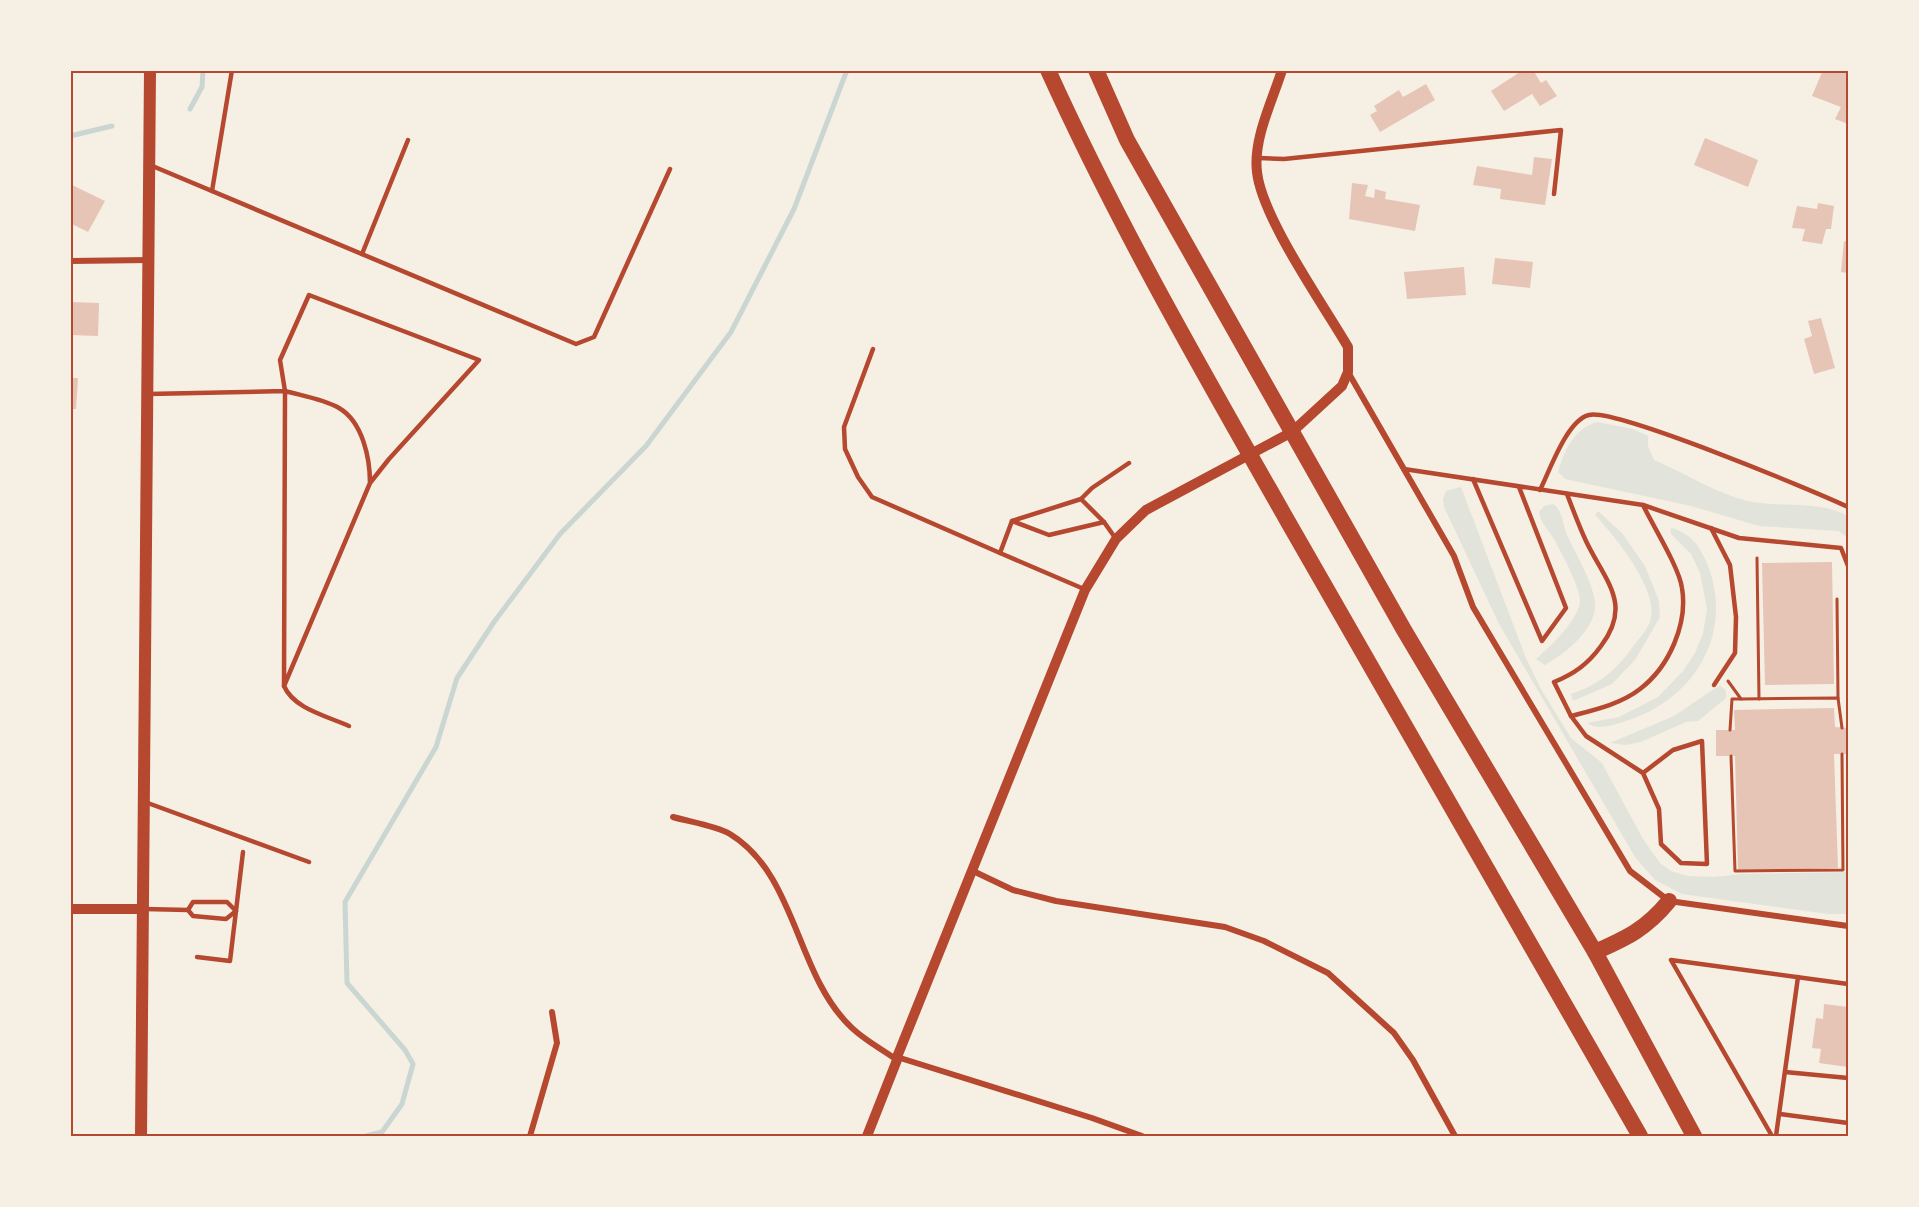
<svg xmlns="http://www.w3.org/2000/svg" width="1919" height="1207" viewBox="0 0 1919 1207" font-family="'Open Sans',sans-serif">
<rect width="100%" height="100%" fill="#f6efe4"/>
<!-- green -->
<g fill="#e2e4dc">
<path d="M1597,422L1633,429L1648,436V446L1654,460C1685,473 1715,493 1748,501C1781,508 1820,500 1848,516V538L1839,531L1759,526L1691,506L1565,479L1558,472C1564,450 1575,428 1597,422Z"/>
<polygon points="1461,487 1526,658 1541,689 1571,738 1602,763 1643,839 1660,863 1671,871 1688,876 1714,877 1741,874 1848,872 1848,914 1828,914 1682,894 1655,880 1635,857 1499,624 1444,507 1443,499 1446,491"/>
<path d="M1553,504C1564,511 1562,526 1568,537C1576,554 1593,583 1595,602C1598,628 1565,654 1545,665L1536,659C1549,648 1580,619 1580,600C1579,584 1560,550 1552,536C1546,527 1541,523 1539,512L1544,506Z"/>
<path d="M1598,511L1622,533L1645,566L1659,601L1660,617L1635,660L1612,684L1573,701L1571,694C1597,685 1612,674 1629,652C1635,643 1646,632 1650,622C1661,592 1615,536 1595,515Z"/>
<path d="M1671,528C1689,532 1699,545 1706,561C1736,631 1696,699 1626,721C1613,725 1599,731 1587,723L1619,717L1658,697L1683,671L1695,653L1703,633L1707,609L1700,573L1691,554L1671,534Z"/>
<polygon points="1720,685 1726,691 1726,698 1698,721 1686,722 1641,742 1626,745 1610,743 1674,716"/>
</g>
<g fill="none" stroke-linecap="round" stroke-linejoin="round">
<!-- stream -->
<g stroke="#c9d6d2" stroke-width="5">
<polyline points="190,109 202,87 203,70"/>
<polyline points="70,136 112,126"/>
<polyline points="366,1136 382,1132 402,1104 413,1064 405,1050 347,983 345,902 436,747 457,678 494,622 560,534 646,446 731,332 794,209 847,70"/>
</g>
</g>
<!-- building -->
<g fill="#e6c5b7">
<polygon points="1523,70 1533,70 1541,83 1546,80 1557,96 1540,106 1532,94 1504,111 1491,91"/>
<polygon points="1823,70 1848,70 1848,124 1835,119 1841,107 1812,96"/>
<polygon points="1426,84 1435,100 1380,132 1370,115 1377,111 1374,106 1399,90 1403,97"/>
<polygon points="1705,138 1758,160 1748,187 1694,165"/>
<polygon points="1534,157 1552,159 1545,205 1500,199 1501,189 1473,185 1477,166 1532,175"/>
<polygon points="1352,183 1368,185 1365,196 1374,198 1375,189 1386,192 1385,199 1420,205 1415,231 1349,219"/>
<polygon points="70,184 105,201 88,232 70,223"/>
<polygon points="1818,203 1834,206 1831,229 1826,229 1822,244 1802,241 1805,229 1792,228 1797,206 1817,209"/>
<polygon points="1844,241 1848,242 1848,273 1841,272"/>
<polygon points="1495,258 1533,262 1530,288 1492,284"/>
<polygon points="1464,267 1466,295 1407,299 1404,272"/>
<polygon points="70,302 99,303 98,336 70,335"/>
<polygon points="1821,318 1835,368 1814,374 1804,339 1812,336 1808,321"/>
<polygon points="70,378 78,378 76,409 70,409"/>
<polygon points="1832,562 1834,684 1765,685 1762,563"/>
<polygon points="1834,708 1835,727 1848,728 1848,754 1834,754 1838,868 1738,870 1735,756 1716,756 1716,730 1735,730 1734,710"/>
<polygon points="1824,1004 1848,1007 1848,1067 1819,1063 1821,1049 1812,1048 1816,1018 1823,1019"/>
</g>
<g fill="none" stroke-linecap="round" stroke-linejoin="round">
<!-- path -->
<g stroke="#b5482f" stroke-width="3">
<polyline points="1757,558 1759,699"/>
<polyline points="1837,599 1838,698"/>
<polyline points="1728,681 1741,699 1732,699 1730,730"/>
<polyline points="1741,699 1838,698 1842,728"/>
<polyline points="1731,756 1735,871 1843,870 1842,754"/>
</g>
<!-- service -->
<g stroke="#b5482f" stroke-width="4.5">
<polyline points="1259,158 1284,159 1561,130 1554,194"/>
<polyline points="150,165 576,344 594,337 670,169"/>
<polyline points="212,191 232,70"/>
<polyline points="362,254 408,140"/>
<polyline points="873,349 844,427 845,449 858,477 872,497 1000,553"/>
<path d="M148,394L285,391L284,686L370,483C370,459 363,422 339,408C323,399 303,396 285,391L280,360L309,295L479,360L389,459L370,483"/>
<polyline points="1404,469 1643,505 1739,538 1841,548 1848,566"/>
<polyline points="1473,479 1542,641 1566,608 1519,487"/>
<path d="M1540,490C1550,470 1567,420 1589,415C1615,408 1814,491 1848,507"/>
<path d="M1567,494C1573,510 1579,526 1586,541C1605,581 1633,604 1601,646C1588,664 1574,674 1554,682L1571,716C1594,710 1621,704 1640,689C1669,667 1688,624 1682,588C1679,567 1653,526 1643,505"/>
<polyline points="1081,499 1012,521 1000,553 1084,589"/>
<polyline points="1012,521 1049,535 1104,522"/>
<polyline points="1711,528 1730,565 1736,617 1735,653 1714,685"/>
<polyline points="1116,539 1104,522 1081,499 1092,488 1129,463"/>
<path d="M284,686C294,709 327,716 349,726"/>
<polyline points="1571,716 1586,736 1643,773 1659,809 1661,844 1681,863 1707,864 1702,741 1673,750 1643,773"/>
<polyline points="145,802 309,862"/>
<polyline points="144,909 188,910"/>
<polyline points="188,910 193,902 227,902 236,911"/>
<polyline points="188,910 193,916 226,919 236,911"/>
<polyline points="197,957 230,961 243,852"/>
<polyline points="1785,1072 1848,1078"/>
<polyline points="1780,1114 1848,1123"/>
<polyline points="1772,1136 1671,960 1848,984"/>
<polyline points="1776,1136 1798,977"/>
</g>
<!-- minor -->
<g stroke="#b5482f" stroke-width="6">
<polyline points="70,261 149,260"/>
<polyline points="1348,372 1454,556 1473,607 1630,871 1669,901 1848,926"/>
<path d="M673,817C690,822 714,825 730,834C796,874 796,973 849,1025C862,1039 882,1049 897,1060V1057L1092,1118L1142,1136"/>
<polyline points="973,871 1013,890 1056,901 1225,927 1264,941 1328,973 1394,1033 1413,1060 1455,1136"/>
<polyline points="530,1136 557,1043 552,1012"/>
</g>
<!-- tertiary -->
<g stroke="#b5482f" stroke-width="10">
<polyline points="70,909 142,909"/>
<path d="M897,1057L1085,590L1116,539L1146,510L1292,432L1342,386L1348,372V347C1323,304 1262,218 1257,172C1253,139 1272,102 1282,70"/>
<polyline points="867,1136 897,1060"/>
</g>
<!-- secondary -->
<polyline stroke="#b5482f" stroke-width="12" points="141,1136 150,70"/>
<!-- trunk -->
<g stroke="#b5482f" stroke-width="16">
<path d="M1048,70C1118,225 1203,372 1287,520C1403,726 1521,931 1640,1136"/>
<polyline points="1096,70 1127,140 1404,630 1595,952 1694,1136"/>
<path d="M1595,952C1627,938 1646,929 1669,901"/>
</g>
</g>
<!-- border -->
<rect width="1919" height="1207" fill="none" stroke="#f6efe4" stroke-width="144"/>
<rect x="72" y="72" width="1775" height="1063" fill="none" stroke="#b5482f" stroke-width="2"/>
</svg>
